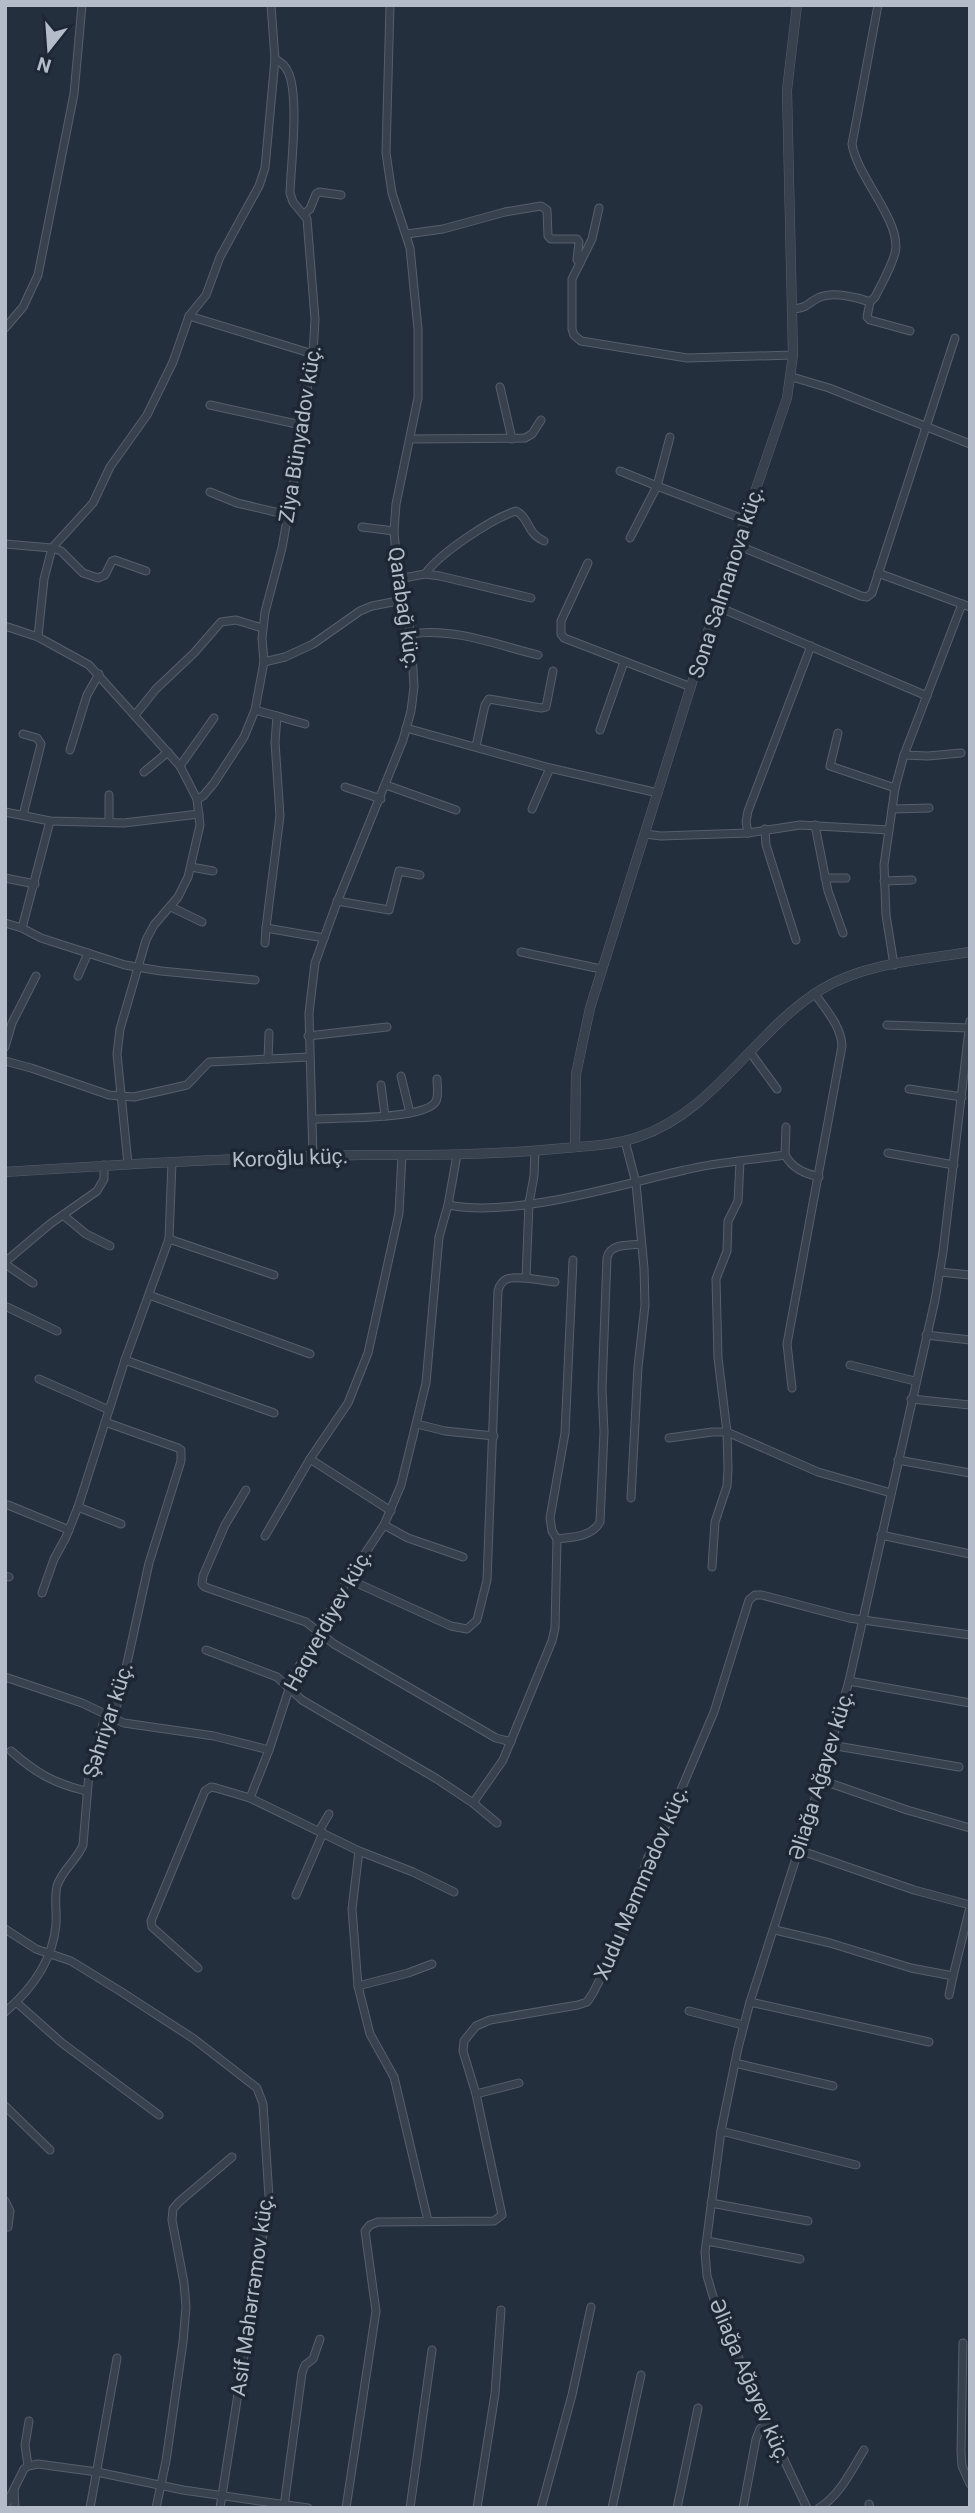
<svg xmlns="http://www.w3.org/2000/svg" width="975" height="2513" viewBox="0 0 975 2513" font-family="Roboto,sans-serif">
<rect width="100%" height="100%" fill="#242f3e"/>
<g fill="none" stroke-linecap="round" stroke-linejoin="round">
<!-- minor casing -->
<g stroke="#565f6c" stroke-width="9">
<g id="minor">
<polyline points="599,208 592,239 572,279 572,329 574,335 581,341 687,358 793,355"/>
<polyline points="304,214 310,209 316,194 319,192 341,195"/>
<polyline points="407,234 443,229 505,212 541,206 547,210 548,236 551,239 577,239 579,242 577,260 580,263"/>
<polyline points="870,302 867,317 870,320 910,331"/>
<path d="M792,309C808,308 806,304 818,298C832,291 857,297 870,302L875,297C882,283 891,268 895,253C903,223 857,177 852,144L878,5"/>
<polyline points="189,316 313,354"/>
<polyline points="5,328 23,307 38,275 74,94 82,5"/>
<polyline points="792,377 829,388 970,444"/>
<polyline points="500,387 512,439"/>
<polyline points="210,405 301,425"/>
<polyline points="411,439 525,438 532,434 541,420"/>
<polyline points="620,471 657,486 670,437"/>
<polyline points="210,492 237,503 288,515"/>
<polyline points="362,527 394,531"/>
<polyline points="630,538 657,486 746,520"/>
<polyline points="5,544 52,548 61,551 83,573 98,578 105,575 112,561 115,560 146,571"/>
<polyline points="737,545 861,596 867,597 872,593 955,338"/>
<polyline points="588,563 561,621 561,634 564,638 691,687"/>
<polyline points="878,573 970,607"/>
<path d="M425,574C440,553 491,519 516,511C530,518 526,533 544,541"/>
<polyline points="398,579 425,574 440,576 531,598"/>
<polyline points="716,606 927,696"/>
<polyline points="5,626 38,637 89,665 180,766 197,799 200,825 188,877 178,897 154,925 146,940 120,1029 117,1054 128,1164"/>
<path d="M411,634C453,627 497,645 538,655"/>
<polyline points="38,637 44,579 52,548 93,503 110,467 147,415 173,362 189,316 206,295 220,257 259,186 265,168 275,59 271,5"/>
<polyline points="264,662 285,657 313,644 360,611 372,606 403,600"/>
<polyline points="255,710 277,716 275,742 280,816 266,928 324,938"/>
<polyline points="135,715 156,689 194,653 221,622 236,620 262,628"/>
<polyline points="277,716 305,724"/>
<polyline points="406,728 550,768 658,793"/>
<polyline points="600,730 624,662"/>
<polyline points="838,733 830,766 895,788"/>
<polyline points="23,734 37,738 41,744 23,815"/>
<polyline points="476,746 485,705 489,699 541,708 546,707 553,671"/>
<polyline points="70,750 87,695 99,674"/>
<polyline points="904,755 928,756 961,753"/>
<polyline points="180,766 214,718"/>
<polyline points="144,772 168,752"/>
<polyline points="386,785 456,810"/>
<polyline points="345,787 381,799"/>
<path d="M197,799L203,796L214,783L244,737L255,710L264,662L262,638L265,612L282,548L297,464L301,425L313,354L315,319L307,219L293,202L290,193C291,164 299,100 289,74C286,66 282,63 275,59"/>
<polyline points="532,809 550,768"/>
<polyline points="893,809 929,808"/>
<polyline points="5,812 50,821 124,823 199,814"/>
<polyline points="109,822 109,795"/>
<polyline points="815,825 828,891 843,933"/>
<polyline points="765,829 766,845 796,940"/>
<polyline points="748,833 746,822 748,811 811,646"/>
<polyline points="645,834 661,836 748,833 800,825 889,830"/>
<polyline points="191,867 213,871"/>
<polyline points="5,878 35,884"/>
<polyline points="825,878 846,878"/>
<polyline points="884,881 912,880"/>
<polyline points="337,901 389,910 399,871 420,875"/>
<polyline points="171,907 202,922"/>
<polyline points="5,923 22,928 41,938 125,965 161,971 255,980"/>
<polyline points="22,928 50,821"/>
<polyline points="265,943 266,928"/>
<polyline points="521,952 601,969"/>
<polyline points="894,965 886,915 884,865 895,788 904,755 962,604"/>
<polyline points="78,976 88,953"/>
<polyline points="887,1025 969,1028"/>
<polyline points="308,1036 387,1027"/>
<polyline points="5,1047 12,1023 36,976"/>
<polyline points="750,1052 777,1089"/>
<polyline points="268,1059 269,1033"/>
<polyline points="5,1061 31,1068 109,1095 134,1097 187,1085 209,1062 309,1057"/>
<polyline points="401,1076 410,1113"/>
<polyline points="381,1085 385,1116"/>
<polyline points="909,1089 962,1097"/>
<path d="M313,1119C334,1118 427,1120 436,1101C439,1095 437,1086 437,1079"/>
<polyline points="625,1141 636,1183 644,1268 645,1305 638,1367 631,1498"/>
<polyline points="888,1153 954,1165"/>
<polyline points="785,1155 786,1127"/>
<polyline points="313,1157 309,1013 315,963 336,905 403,740 411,711 414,687 411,634 398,579 394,531 396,504 418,398 418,329 410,248 392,193 386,153 390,5"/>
<path d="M448,1205C514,1218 618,1185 685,1170C717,1162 752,1160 785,1155C793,1169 804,1173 819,1177"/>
<polyline points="63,1215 86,1234 110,1246"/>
<polyline points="169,1239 274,1275"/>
<polyline points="5,1262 50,1224 97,1191 104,1179 104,1165"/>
<polyline points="5,1264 33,1283"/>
<polyline points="940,1272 970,1275"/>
<polyline points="526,1278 555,1282"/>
<polyline points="149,1295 310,1354"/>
<polyline points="5,1306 57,1331"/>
<polyline points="926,1335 970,1340"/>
<polyline points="125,1360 274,1413"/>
<polyline points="850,1365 915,1381"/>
<polyline points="39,1379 109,1410"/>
<path d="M792,1388L787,1344L842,1046C841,1026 826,1010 815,994"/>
<polyline points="911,1399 970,1405"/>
<polyline points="417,1424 445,1431 494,1436"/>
<polyline points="669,1438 712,1432 727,1432 818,1472 891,1493"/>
<polyline points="310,1459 391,1511"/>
<polyline points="898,1460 970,1473"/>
<polyline points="246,1490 225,1525 203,1576 202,1584 205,1587 306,1622 334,1644 496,1738 511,1742"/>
<polyline points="8,1505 69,1530"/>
<polyline points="78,1507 121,1524"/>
<polyline points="384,1525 408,1538 463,1557"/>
<polyline points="881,1535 970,1554"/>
<polyline points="265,1536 310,1459 348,1403 368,1353 399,1213 402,1155"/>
<polyline points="557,1539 552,1531 550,1518 565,1433 573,1260"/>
<polyline points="712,1567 715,1522 727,1486 728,1469 727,1432 718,1358 716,1279 727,1251 728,1221 738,1201 740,1162"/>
<polyline points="5,1576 9,1577"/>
<path d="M348,1579L451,1626L467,1629L477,1620L487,1580L498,1291C502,1275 513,1278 526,1278L529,1203L534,1176L535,1151"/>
<polyline points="42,1593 54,1559 66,1537 78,1507 125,1360 169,1239 172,1162"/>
<polyline points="206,1650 277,1677 302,1700 437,1779 473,1803 497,1823"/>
<polyline points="5,1677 82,1703 124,1723 214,1736 269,1750"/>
<polyline points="849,1681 970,1703"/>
<polyline points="831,1745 959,1767"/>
<path d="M11,1751C36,1773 53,1783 86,1791"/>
<polyline points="821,1780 907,1810 970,1828"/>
<path d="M473,1803L503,1760L552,1641L555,1628L557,1539C572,1537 592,1537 600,1522L604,1432L602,1389L607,1258C610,1243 628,1246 641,1244"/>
<polyline points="319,1831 329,1814"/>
<polyline points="799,1850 914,1890 970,1905"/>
<polyline points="359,1851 413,1872 454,1892"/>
<polyline points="296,1895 323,1833"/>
<polyline points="5,1929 36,1949 71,1961 120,1991 194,2039 257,2088 263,2104 269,2197 220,2508"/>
<polyline points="775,1930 830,1943 911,1968 953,1976 970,1907"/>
<polyline points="198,1968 152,1927 151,1921 205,1791 211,1787 216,1788 250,1798"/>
<polyline points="358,1986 408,1973 432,1964"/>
<polyline points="949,1995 953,1976"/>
<polyline points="16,2002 62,2043 159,2115"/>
<polyline points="750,2002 929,2042"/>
<polyline points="689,2011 743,2025"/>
<path d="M5,2012C32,1989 53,1961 56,1924C57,1912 54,1898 57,1886C62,1870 77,1860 83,1845L89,1773L103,1724L117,1705L120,1695L149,1563L181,1461V1450L178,1448L105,1422"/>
<polyline points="735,2063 833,2086"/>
<polyline points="476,2094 519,2083"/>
<polyline points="5,2106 50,2150"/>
<polyline points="721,2131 856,2165"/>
<polyline points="5,2201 10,2211 8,2227"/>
<polyline points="711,2203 808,2221"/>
<polyline points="428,2221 394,2077 370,2034 358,1986 352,1909 359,1851 250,1798 269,1750 293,1677 348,1579 384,1525 401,1485 426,1383 439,1237 448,1205 457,1155"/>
<polyline points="707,2241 800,2259"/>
<polyline points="963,2343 961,2452 962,2466 970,2484"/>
<polyline points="28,2466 25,2445 29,2421"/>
<polyline points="14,2489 15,2508"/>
<polyline points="869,2504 870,2508"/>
<polyline points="284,2506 302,2373 305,2365 313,2359 320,2339"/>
<polyline points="5,2507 24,2469 28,2466 38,2464 97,2472 183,2490 308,2508"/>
<polyline points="90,2508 117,2358"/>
<polyline points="156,2508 166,2461 183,2342 186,2307 184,2283 172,2220 173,2209 179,2202 232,2157"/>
<polyline points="346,2508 376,2311 365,2231 370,2225 378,2222 494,2221 502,2215 476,2094 463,2051 464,2041 476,2026 490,2020 578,2005 587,2002 593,1993 621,1938 648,1857 667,1823 714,1712 749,1600 755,1595 762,1595 849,1618 970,1635"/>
<polyline points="410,2508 432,2350"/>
<polyline points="477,2508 495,2394 501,2310"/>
<polyline points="541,2508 572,2395 591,2307"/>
<polyline points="612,2508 641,2375"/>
<polyline points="677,2508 698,2408"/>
<polyline points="743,2508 756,2439 760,2429 767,2424"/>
<polyline points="807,2508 767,2424 715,2303 707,2276 705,2252 721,2131 738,2048 750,2002 821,1780 849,1681 935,1300 943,1252 970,1021"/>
<path d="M819,2508C840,2495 851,2471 864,2450"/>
</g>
</g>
<!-- tertiary casing -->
<g stroke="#565f6c" stroke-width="10">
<g id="tertiary">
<polyline points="575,1147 576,1074 590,1008 716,606 787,398 793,355 787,90 797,5"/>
<path d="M5,1172C125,1164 245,1157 364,1155C432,1155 498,1155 565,1148C589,1146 615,1145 638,1137C715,1112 754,1030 822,989C865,963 921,960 970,952"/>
</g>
</g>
<!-- minor -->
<use href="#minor" stroke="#38414e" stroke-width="7"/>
<!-- tertiary -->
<use href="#tertiary" stroke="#38414e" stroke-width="9"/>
</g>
<g text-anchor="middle" stroke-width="7" stroke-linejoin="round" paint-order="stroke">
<!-- street labels -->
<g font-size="21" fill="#b4bcc9" stroke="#1d2633">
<text transform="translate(300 434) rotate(-81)" y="7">Ziya Bünyadov küç.</text>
<text transform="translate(726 582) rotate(-72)" y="7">Sona Salmanova küç.</text>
<text transform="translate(404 608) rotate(82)" y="7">Qarabağ küç.</text>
<text transform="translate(290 1158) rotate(-2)" y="7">Koroğlu küç.</text>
<text transform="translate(328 1620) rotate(-61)" y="7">Haqverdiyev küç.</text>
<text transform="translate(108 1720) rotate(-72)" y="7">Şəhriyar küç.</text>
<text transform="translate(821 1775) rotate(-73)" y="7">Əliağa Ağayev küç.</text>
<text transform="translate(641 1883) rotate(-67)" y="7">Xudu Məmmədov küç.</text>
<text transform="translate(252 2295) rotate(-82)" y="7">Asif Məhərrəmov küç.</text>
<text transform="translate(750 2381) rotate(67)" y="7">Əliağa Ağayev küç.</text>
</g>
</g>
<!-- border -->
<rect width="975" height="2513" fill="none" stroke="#b4bcc9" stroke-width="14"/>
<!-- north arrow -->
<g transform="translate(49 49) rotate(197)" stroke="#1d2633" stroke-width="5" paint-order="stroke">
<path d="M0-5L12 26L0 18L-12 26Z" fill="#b4bcc9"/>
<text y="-10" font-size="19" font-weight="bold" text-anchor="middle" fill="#b4bcc9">N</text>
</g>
</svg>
